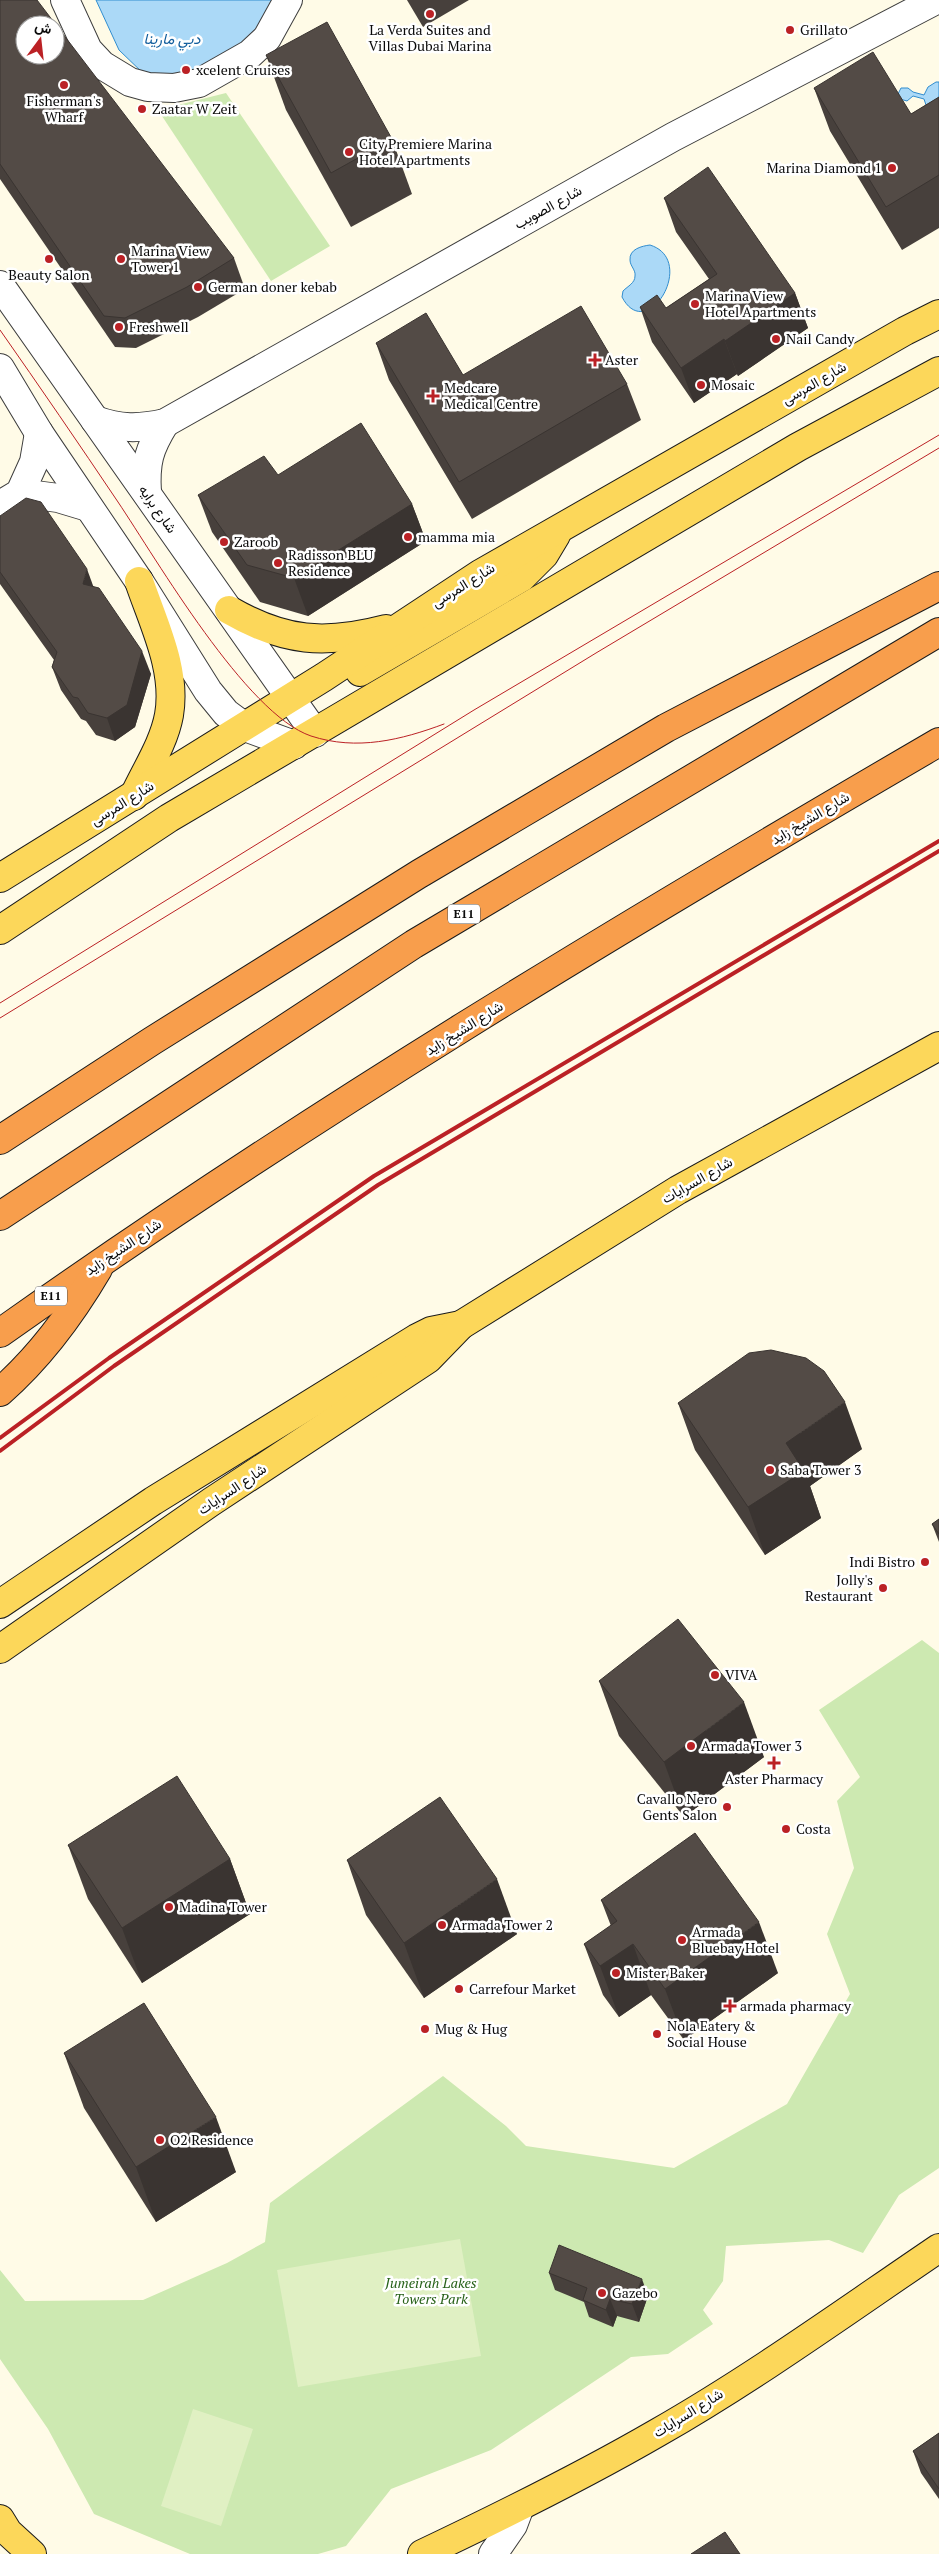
<svg xmlns="http://www.w3.org/2000/svg" width="939" height="2554" viewBox="0 0 939 2554" font-family="'PT Serif',Vazirmatn,serif">
<rect width="100%" height="100%" fill="#fffbe7"/>
<!-- green -->
<g fill="#cde9b1">
<polygon points="226,93 330,246 271,281 158,110"/>
<polygon points="922,1640 939,1653 939,2168 899,2195 863,2253 829,2240 726,2246 723,2281 703,2310 713,2324 668,2354 631,2357 491,2450 391,2489 346,2546 318,2554 190,2554 94,2514 48,2429 0,2359 0,2270 25,2301 143,2300 227,2263 265,2242 270,2203 443,2076 506,2126 526,2146 674,2168 787,2104 850,1994 827,1934 854,1868 837,1801 860,1777 819,1710"/>
</g>
<!-- pitch -->
<g fill="#e0f0c3">
<polygon points="460,2239 481,2356 298,2387 277,2270"/>
<polygon points="193,2409 253,2429 221,2526 161,2506"/>
</g>
<!-- water -->
<g fill="#abd9f7" stroke="#318dcf">
<polygon points="96,0 276,0 271,20 214,67 173,79 146,76 119,50"/>
<polygon points="936,82 939,82 939,114 926,105 924,99 913,96 907,101 900,99 898,94 901,88 908,88 913,92 924,95 928,87"/>
<path d="M650,245C698,260 647,345 622,297L623,291C628,286 635,283 635,276C636,270 630,266 630,260C629,249 642,246 650,245Z"/>
</g>
<g fill="none" stroke-linecap="round" stroke-linejoin="round">
<!-- minor casing -->
<g stroke="#3d3d3d" stroke-width="30">
<g id="minor">
<polyline points="65,0 88,50 102,65 130,82 148,87 174,88 199,83 250,54 267,38 288,0"/>
<polyline points="0,285 315,733"/>
<polyline points="0,368 39,433 139,581 208,691 226,713 245,727 294,745"/>
<path d="M95,420C120,429 139,429 165,423L673,137L936,0"/>
<polyline points="20,493 58,498 88,507"/>
<path d="M147,493C145,462 149,449 165,423"/>
<polyline points="0,505 20,493 34,462 39,433"/>
<polyline points="493,2554 513,2525 519,2509"/>
</g>
</g>
<!-- major casing -->
<g stroke="#1b1b1b" stroke-width="30">
<g id="major">
<path d="M229,610C284,642 325,645 386,629"/>
<polyline points="360,672 521,578 544,555 556,535"/>
<path d="M134,796C146,770 164,743 169,715C177,669 153,623 139,581"/>
<polyline points="0,878 324,677 480,574 905,331 939,314"/>
<polyline points="0,930 169,818 798,447 939,371"/>
<polyline points="0,1604 153,1501 417,1338 431,1331 461,1325"/>
<polyline points="0,1649 211,1502 428,1359 461,1325 678,1190 939,1046"/>
<polyline points="0,2519 8,2532 32,2554"/>
<path d="M422,2554C502,2516 581,2477 657,2433C755,2377 846,2311 939,2248"/>
</g>
</g>
<!-- highway casing -->
<g stroke="#1b1b1b" stroke-width="30">
<g id="highway">
<polyline points="0,1140 152,1041 419,874 666,728 939,586"/>
<polyline points="0,1216 414,944 939,632"/>
<path d="M0,1333C302,1119 620,928 939,742"/>
<path d="M0,1392C40,1357 71,1315 98,1269"/>
</g>
</g>
<!-- minor -->
<use href="#minor" stroke="#fff" stroke-width="28"/>
<!-- major -->
<use href="#major" stroke="#fcd75a" stroke-width="28"/>
<!-- highway -->
<use href="#highway" stroke="#f89e4c" stroke-width="28"/>
<!-- tram -->
<g stroke="#bb2125" stroke-width="1">
<path d="M0,330C40,387 79,444 118,502C157,560 246,714 311,736C357,751 401,740 444,724"/>
<polyline points="0,1003 474,710 939,435"/>
<polyline points="0,1018 596,653 939,448"/>
</g>
<!-- rail -->
<g stroke="#bb2125" stroke-width="4">
<polyline points="0,1438 109,1358 374,1176 939,841"/>
<polyline points="0,1451 114,1366 378,1185 939,851"/>
</g>
</g>
<!-- wall -->
<g fill="#47403c">
<polygon points="0,0 234,258 245,289 198,317 136,348 115,347 0,179"/>
<polygon points="407,0 469,0 423,27"/>
<polygon points="266,55 392,139 412,194 351,227 286,110"/>
<polygon points="814,88 911,114 939,97 939,228 902,250 830,131"/>
<polygon points="664,198 795,293 808,328 738,376 737,374 694,403 652,342 640,307 666,308 709,279 676,232"/>
<polygon points="376,343 463,375 627,384 641,420 472,519 389,380"/>
<polygon points="278,475 412,504 426,541 308,616 260,602 212,532 198,495"/>
<polygon points="0,516 94,587 151,674 135,727 115,741 96,735 86,721 81,719 61,690 52,667 54,660 0,584"/>
<polygon points="678,1403 862,1449 810,1486 821,1518 765,1555 695,1450"/>
<polygon points="939,1519 939,1542 932,1524"/>
<polygon points="599,1681 764,1757 684,1817 619,1736"/>
<polygon points="68,1845 230,1859 250,1914 142,1983 88,1899"/>
<polygon points="347,1860 517,1934 424,1998 366,1915"/>
<polygon points="601,1900 778,1973 684,2040 651,1995 619,2017 603,1995 584,1944 611,1926"/>
<polygon points="64,2053 236,2172 156,2222 84,2108"/>
<polygon points="549,2273 648,2296 639,2322 617,2316 613,2327 589,2317 584,2302 555,2290"/>
<polygon points="939,2433 939,2499 921,2473 913,2451"/>
</g>
<!-- shaded-wall -->
<g fill="#3a3431">
<polygon points="795,293 808,328 738,376 725,341"/>
<polygon points="724,339 737,374 694,403 681,368"/>
<polygon points="412,504 426,541 308,616 294,578"/>
<polygon points="87,569 95,591 83,584"/>
<polygon points="142,651 151,674 135,727 115,741 107,718"/>
<polygon points="845,1402 862,1449 810,1486 821,1518 765,1555 748,1507 786,1443"/>
<polygon points="744,1702 764,1757 684,1817 664,1762"/>
<polygon points="230,1859 250,1914 142,1983 122,1928"/>
<polygon points="497,1879 517,1934 424,1998 404,1943"/>
<polygon points="759,1922 778,1973 684,2040 665,1989"/>
<polygon points="633,1944 651,1995 619,2017 600,1966"/>
<polygon points="216,2117 236,2172 156,2222 136,2167"/>
<polygon points="642,2279 648,2296 639,2322 632,2304"/>
<polygon points="610,2299 617,2316 613,2327 606,2310"/>
</g>
<!-- building -->
<g fill="#534b46" stroke="#3a3431" fill-rule="evenodd">
<path d="M0,0H37L234,258L187,287L125,318L104,316L0,164ZM25,25H55V55H25Z"/>
<polygon points="327,22 392,139 331,173 266,55"/>
<polygon points="873,52 911,114 939,97 939,175 886,207 814,88"/>
<polygon points="708,167 795,293 725,341 724,339 681,368 640,307 657,295 666,308 717,274 664,198"/>
<polygon points="581,306 627,384 459,482 376,343 426,313 463,375"/>
<polygon points="361,423 412,504 294,578 247,565 198,495 264,456 278,475"/>
<polygon points="26,498 41,502 87,569 83,584 99,588 142,651 127,705 107,718 88,713 78,698 73,697 52,667 57,652 0,572 0,516"/>
<polygon points="771,1350 806,1358 824,1371 845,1402 786,1443 804,1471 748,1507 678,1403 749,1353"/>
<polygon points="939,1519 939,1534 932,1524"/>
<polygon points="678,1619 744,1702 664,1762 599,1681"/>
<polygon points="177,1776 230,1859 122,1928 68,1845"/>
<polygon points="440,1797 497,1879 404,1943 347,1860"/>
<polygon points="695,1833 759,1922 665,1989 633,1944 600,1966 584,1944 617,1921 601,1900"/>
<polygon points="144,2003 216,2117 136,2167 64,2053"/>
<polygon points="559,2245 642,2279 632,2304 610,2299 606,2310 583,2300 587,2288 549,2273"/>
<polygon points="939,2433 939,2489 913,2451"/>
<polygon points="725,2532 740,2554 691,2554"/>
</g>
<!-- markers -->
<g fill="#bb2125" stroke="#fff" stroke-width="2">
<circle cx="430" cy="14" r="5"/>
<circle cx="790" cy="30" r="5"/>
<circle cx="186" cy="70" r="5"/>
<circle cx="64" cy="85" r="5"/>
<circle cx="142" cy="109" r="5"/>
<circle cx="349" cy="152" r="5"/>
<circle cx="892" cy="168" r="5"/>
<circle cx="49" cy="259" r="5"/>
<circle cx="121" cy="259" r="5"/>
<circle cx="198" cy="287" r="5"/>
<circle cx="695" cy="304" r="5"/>
<circle cx="119" cy="327" r="5"/>
<circle cx="776" cy="339" r="5"/>
<path d="M592.5 352.5h5v5h5v5h-5v5h-5v-5h-5v-5h5z"/>
<circle cx="701" cy="385" r="5"/>
<path d="M430.5 388.5h5v5h5v5h-5v5h-5v-5h-5v-5h5z"/>
<circle cx="408" cy="537" r="5"/>
<circle cx="224" cy="542" r="5"/>
<circle cx="278" cy="563" r="5"/>
<circle cx="770" cy="1470" r="5"/>
<circle cx="925" cy="1562" r="5"/>
<circle cx="883" cy="1588" r="5"/>
<circle cx="715" cy="1675" r="5"/>
<circle cx="691" cy="1746" r="5"/>
<path d="M771.5 1755.5h5v5h5v5h-5v5h-5v-5h-5v-5h5z"/>
<circle cx="727" cy="1807" r="5"/>
<circle cx="786" cy="1829" r="5"/>
<circle cx="169" cy="1907" r="5"/>
<circle cx="442" cy="1925" r="5"/>
<circle cx="682" cy="1940" r="5"/>
<circle cx="616" cy="1973" r="5"/>
<circle cx="459" cy="1989" r="5"/>
<path d="M727.5 1998.5h5v5h5v5h-5v5h-5v-5h-5v-5h5z"/>
<circle cx="425" cy="2029" r="5"/>
<circle cx="657" cy="2034" r="5"/>
<circle cx="160" cy="2140" r="5"/>
<circle cx="602" cy="2293" r="5"/>
</g>
<g text-anchor="middle" stroke-width="5" stroke-linejoin="round" paint-order="stroke">
<!-- shield labels -->
<g fill="#fff" stroke="#545454" stroke-width="1">
<rect x="448" y="904.5" width="32" height="19" rx="4"/>
<rect x="35" y="1286.5" width="32" height="19" rx="4"/>
</g>
<g font-size="12" font-weight="bold" fill="#0a0a0a">
<text x="464" y="918">E11</text>
<text x="51" y="1300">E11</text>
</g>
<!-- poi labels -->
<g font-size="14" fill="#0a0a0a" stroke="#fff" text-anchor="start">
<text x="430" y="35" text-anchor="middle">La Verda Suites and<tspan x="430" dy="16">Villas Dubai Marina</tspan></text>
<text x="800" y="35">Grillato</text>
<text x="196" y="75">xcelent Cruises</text>
<text x="64" y="106" text-anchor="middle">Fisherman's<tspan x="64" dy="16">Wharf</tspan></text>
<text x="152" y="114">Zaatar W Zeit</text>
<text x="359" y="149">City Premiere Marina<tspan x="359" dy="16">Hotel Apartments</tspan></text>
<text x="882" y="173" text-anchor="end">Marina Diamond 1</text>
<text x="131" y="256">Marina View<tspan x="131" dy="16">Tower 1</tspan></text>
<text x="49" y="280" text-anchor="middle">Beauty Salon</text>
<text x="208" y="292">German doner kebab</text>
<text x="705" y="301">Marina View<tspan x="705" dy="16">Hotel Apartments</tspan></text>
<text x="129" y="332">Freshwell</text>
<text x="786" y="344">Nail Candy</text>
<text x="605" y="365">Aster</text>
<text x="711" y="390">Mosaic</text>
<text x="444" y="393">Medcare<tspan x="444" dy="16">Medical Centre</tspan></text>
<text x="418" y="542">mamma mia</text>
<text x="234" y="547">Zaroob</text>
<text x="288" y="560">Radisson BLU<tspan x="288" dy="16">Residence</tspan></text>
<text x="780" y="1475">Saba Tower 3</text>
<text x="915" y="1567" text-anchor="end">Indi Bistro</text>
<text x="873" y="1585" text-anchor="end">Jolly's<tspan x="873" dy="16">Restaurant</tspan></text>
<text x="725" y="1680">VIVA</text>
<text x="701" y="1751">Armada Tower 3</text>
<text x="774" y="1784" text-anchor="middle">Aster Pharmacy</text>
<text x="717" y="1804" text-anchor="end">Cavallo Nero<tspan x="717" dy="16">Gents Salon</tspan></text>
<text x="796" y="1834">Costa</text>
<text x="179" y="1912">Madina Tower</text>
<text x="452" y="1930">Armada Tower 2</text>
<text x="692" y="1937">Armada<tspan x="692" dy="16">Bluebay Hotel</tspan></text>
<text x="626" y="1978">Mister Baker</text>
<text x="469" y="1994">Carrefour Market</text>
<text x="740" y="2011">armada pharmacy</text>
<text x="667" y="2031">Nola Eatery &amp;<tspan x="667" dy="16">Social House</tspan></text>
<text x="435" y="2034">Mug &amp; Hug</text>
<text x="170" y="2145">O2 Residence</text>
<text x="612" y="2298">Gazebo</text>
</g>
<!-- street labels -->
<g font-size="14" fill="#0a0a0a" stroke="#fff">
<text transform="translate(548 207) rotate(-29)" y="5">شارع الصويب</text>
<text transform="translate(814 383) rotate(-30)" y="5">شارع المرسى</text>
<text transform="translate(158 509) rotate(55)" y="5">شارع برايه</text>
<text transform="translate(463 585) rotate(-32)" y="5">شارع المرسى</text>
<text transform="translate(122 803) rotate(-32)" y="5">شارع المرسى</text>
<text transform="translate(810 818) rotate(-31)" y="5">شارع الشيخ زايد</text>
<text transform="translate(464 1028) rotate(-32)" y="5">شارع الشيخ زايد</text>
<text transform="translate(697 1180) rotate(-30)" y="5">شارع السرايات</text>
<text transform="translate(123 1247) rotate(-34)" y="5">شارع الشيخ زايد</text>
<text transform="translate(232 1489) rotate(-34)" y="5">شارع السرايات</text>
<text transform="translate(688 2413) rotate(-32)" y="5">شارع السرايات</text>
</g>
<!-- park labels -->
<g font-size="14" font-style="italic" fill="#28621a" stroke="#fff">
<text x="431" y="2288">Jumeirah Lakes<tspan x="431" dy="16">Towers Park</tspan></text>
</g>
<!-- water labels -->
<g font-size="15" font-style="italic" fill="#125e9d" stroke="#fff">
<text x="172" y="44">دبي مارينا</text>
</g>
</g>
<!-- north arrow -->
<g transform="translate(40 40) rotate(15)"><circle r="24" fill="#ffffff" stroke="#9d9d9d"/>
<path d="M0-4L9 19L0 12L-9 19Z" fill="#bb2125"/>
<text y="-8" font-size="14" font-weight="bold" text-anchor="middle" fill="#0a0a0a">ش</text>
</g>
</svg>
